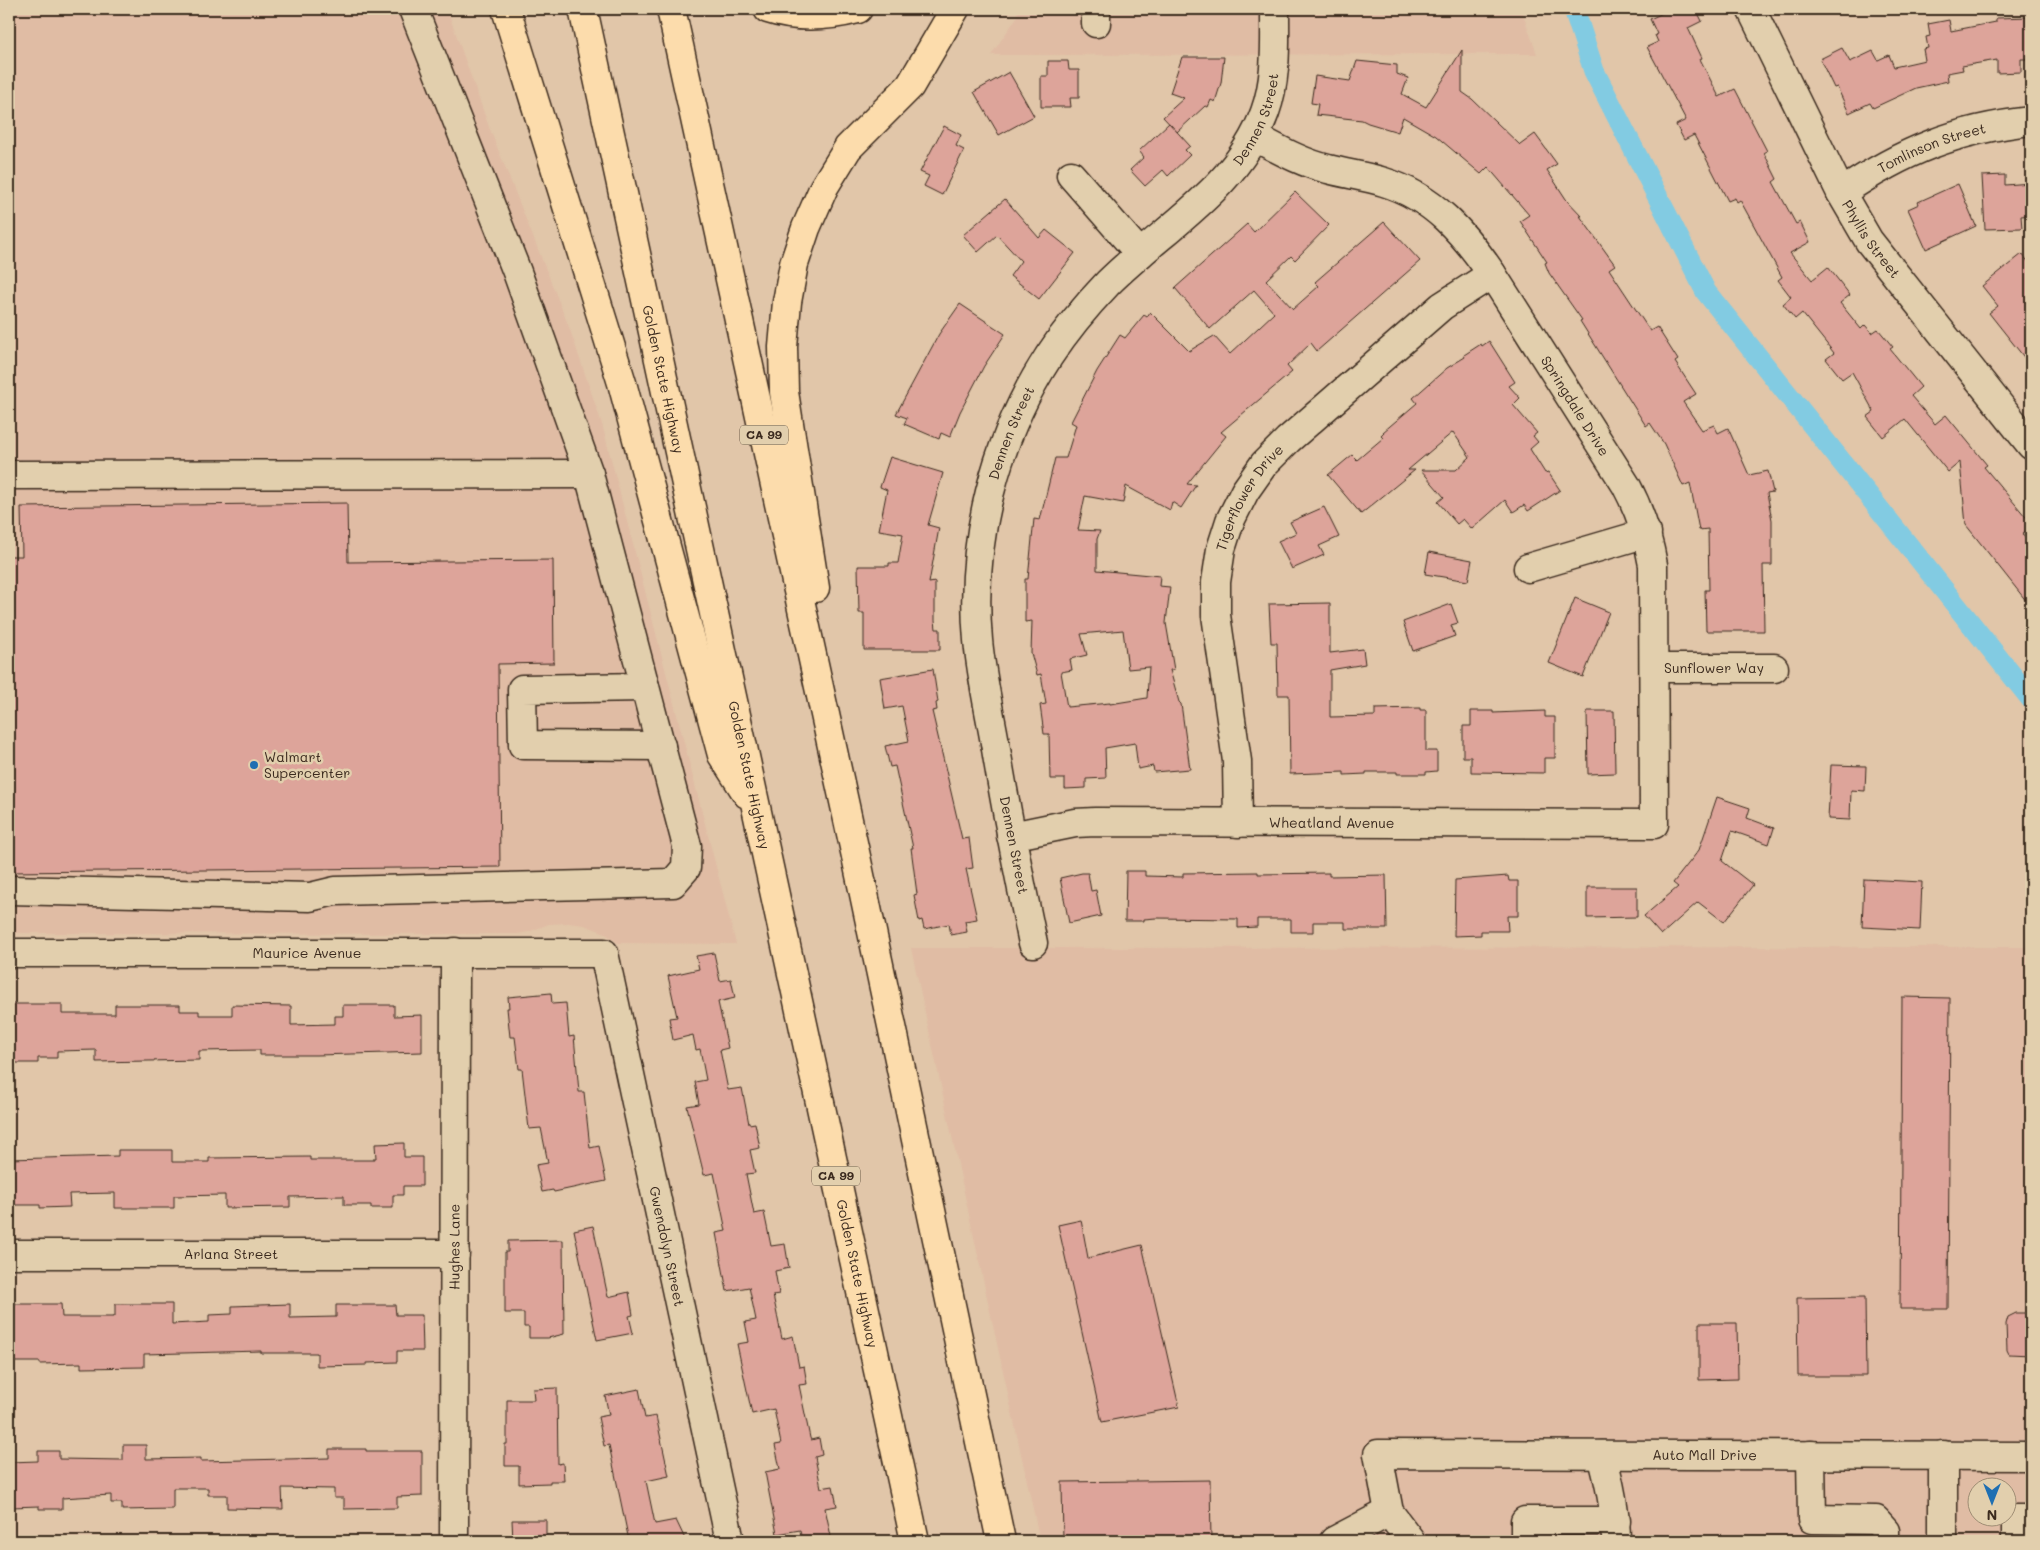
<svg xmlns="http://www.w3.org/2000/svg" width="2040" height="1550" viewBox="0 0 2040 1550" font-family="Mali,sans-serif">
<rect width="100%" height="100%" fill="#e1c6a9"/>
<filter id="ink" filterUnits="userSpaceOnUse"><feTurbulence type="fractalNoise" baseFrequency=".02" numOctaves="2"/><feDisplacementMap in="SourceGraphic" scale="10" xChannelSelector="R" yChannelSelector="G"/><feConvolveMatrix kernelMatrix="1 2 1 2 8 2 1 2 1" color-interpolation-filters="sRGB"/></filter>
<g filter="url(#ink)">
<!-- built -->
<g fill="#e0bca4" fill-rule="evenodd">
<polygon points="9,9 447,9 489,127 569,327 602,424 736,944 618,943 603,932 584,925 568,923 549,924 528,932 517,934 9,933"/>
<polygon points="1018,9 1521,9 1537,54 991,55 1017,17"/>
<path d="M2031,947V1541H1040L911,948ZM1978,1488H2008V1518H1978Z"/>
</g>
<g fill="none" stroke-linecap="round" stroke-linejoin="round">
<!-- canal -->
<polyline stroke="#82cbe2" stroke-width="21" points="1574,9 1594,71 1706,292 2031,699"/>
</g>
<!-- building -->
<g fill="#dda49a" stroke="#3b2a1e" fill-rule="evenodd">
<polygon points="1671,9 1696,9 1702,21 1688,28 1702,58 1700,59 1719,97 1735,89 1767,151 1764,153 1777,179 1773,182 1796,224 1800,222 1810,242 1790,253 1812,280 1828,267 1850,295 1840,303 1861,329 1865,325 1872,333 1878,329 1893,347 1890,349 1921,387 1911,396 1935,424 1946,415 1987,465 1984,467 2031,523 2031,526 2022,534 2031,546 2031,607 1966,525 1960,462 1948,472 1905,419 1883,437 1867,417 1874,412 1852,372 1842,379 1826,359 1834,353 1802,313 1795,319 1783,304 1791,297 1778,280 1782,277 1740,200 1737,202 1735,198 1728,201 1694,135 1684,140 1676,125 1686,120 1647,47 1658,42 1655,35 1657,34 1650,19"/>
<polygon points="2031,17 2031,59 2021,59 2021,72 1997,73 1997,60 1962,66 1963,70 1947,73 1948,81 1916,88 1873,108 1870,103 1849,113 1837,87 1834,88 1820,59 1842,48 1850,62 1873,51 1878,60 1889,55 1894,67 1925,60 1923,49 1928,48 1926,37 1930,36 1928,24 1949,20 1951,31 1996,22 1996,18"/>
<polygon points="1462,50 1462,92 1472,99 1520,145 1535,134 1557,164 1547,170 1566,199 1582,216 1580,216 1615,265 1609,269 1650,331 1657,327 1678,360 1675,362 1696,394 1683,402 1702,430 1714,425 1718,433 1728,428 1749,475 1768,471 1773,492 1767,493 1772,520 1772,565 1763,565 1764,631 1706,631 1705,590 1709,590 1708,529 1699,530 1690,483 1683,486 1664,444 1650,423 1646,426 1580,321 1582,320 1549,273 1545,263 1547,262 1520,221 1529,215 1488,167 1481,174 1436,136 1403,117 1398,132 1368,123 1362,120 1316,115 1318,104 1311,103 1315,76 1350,81 1357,61 1397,65 1397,74 1408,78 1402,94 1426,107"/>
<polygon points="1182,57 1224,57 1221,83 1215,102 1211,100 1208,107 1205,106 1177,132 1163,117 1184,98 1170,93"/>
<polygon points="1048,61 1068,61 1069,70 1079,70 1079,98 1070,98 1071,107 1041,107 1041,76 1048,76"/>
<polygon points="1009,72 1034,116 999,135 974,92"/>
<polygon points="1169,123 1190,146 1185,150 1190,155 1168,176 1163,170 1145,186 1130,170 1144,157 1139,151"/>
<polygon points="944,126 961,135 956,146 964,150 942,195 924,186 929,176 920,172"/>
<polygon points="2005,175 2005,185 2031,183 2031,215 2021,216 2022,228 1985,229 1982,176"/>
<polygon points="1958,184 1976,226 1926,249 1908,209 1919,204 1918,202"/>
<path d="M1295,192L1329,225L1295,260L1291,256L1266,280L1293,309L1319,286L1315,282L1384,222L1420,261L1317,351L1311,343L1287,366L1292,372L1221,432L1226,436L1187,484L1196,485L1181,508L1172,502L1170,510L1126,486L1123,503L1085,496L1078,530L1100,531L1097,539V570L1160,576L1159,586L1170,587L1166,623L1174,670H1170L1179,702L1181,704L1190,769L1154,772L1153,766L1138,769L1135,743L1105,748L1106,778L1086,779V788L1065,789V779H1050L1049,734H1044L1040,705L1046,704L1041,674L1037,675L1031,653L1032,621L1025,622V579H1028L1034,519L1040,520L1055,458H1066L1076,425L1071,422L1097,371L1120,335L1125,338L1144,315L1147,317L1150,312L1189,351L1214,336L1230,354L1274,313L1254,290L1210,329L1175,288L1247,224L1254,232ZM1123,630L1128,669L1149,667L1147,698L1110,704V703L1067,707L1061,672L1072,670L1070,659L1087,655L1081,634Z"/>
<polygon points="1005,199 1039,238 1046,230 1075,253 1039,299 1010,276 1021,261 997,235 978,252 963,235"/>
<polygon points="2022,254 2031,265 2031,366 1989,313 1998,306 1982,286"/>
<polygon points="960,304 1005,334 984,366 960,412 950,437 941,433 939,439 904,424 907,418 896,414 939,334"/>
<polygon points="1489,341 1515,382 1509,386 1520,398 1513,405 1537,433 1533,436 1538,442 1530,449 1545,473 1548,472 1560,490 1528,511 1524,505 1513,512 1505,500 1472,529 1463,519 1457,524 1438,502 1444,497 1421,470 1456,470 1470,457 1453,432 1408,470 1415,470 1361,514 1328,475 1352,455 1357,460 1383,438 1381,436 1384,433 1383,432 1417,403 1413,398 1447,368 1465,357 1464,355 1481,344 1482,346"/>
<polygon points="890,457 943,473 928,525 939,528 929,583 935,582 935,620 936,629 940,629 940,650 864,650 864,613 859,613 858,566 889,566 889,563 898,563 903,534 879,530 887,490 880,487"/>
<polygon points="347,503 348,562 553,560 554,663 498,664 500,867 9,872 9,556 22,556 21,507"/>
<polygon points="1324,507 1339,537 1319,546 1324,555 1292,569 1278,541 1296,533 1290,522"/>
<polygon points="1429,552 1472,560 1468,581 1425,574"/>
<polygon points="1575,598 1609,612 1583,677 1549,663"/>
<polygon points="1330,603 1330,653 1363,649 1365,664 1330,670 1330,717 1375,716 1375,709 1420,708 1420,710 1426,710 1426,751 1437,751 1437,771 1426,772 1426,774 1397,774 1397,772 1366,772 1366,774 1344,775 1344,772 1290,774 1289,695 1278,695 1277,643 1271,643 1269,604"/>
<polygon points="1451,604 1458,623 1451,625 1455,636 1413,651 1403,622"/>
<polygon points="933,669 938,702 936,703 937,710 932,711 962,839 969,838 973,868 966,869 977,919 965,921 967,932 951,935 949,924 924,929 922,920 919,921 914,895 917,894 911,848 913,848 895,766 890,767 885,746 909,741 902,706 885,709 880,678"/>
<polygon points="1471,711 1493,711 1493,713 1545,711 1545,717 1555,717 1555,758 1544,758 1544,773 1471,772 1471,757 1463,757 1463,726 1471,726"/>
<polygon points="1587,711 1614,711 1615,773 1588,774"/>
<polygon points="1831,765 1866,766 1865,791 1851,790 1850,820 1828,819"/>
<polygon points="1717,797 1750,808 1747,818 1774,828 1769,844 1732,831 1722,861 1753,885 1724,922 1698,902 1661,935 1644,916 1678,887 1673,883 1699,850"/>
<polygon points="1126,871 1145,871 1145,876 1183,877 1183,873 1258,872 1258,874 1329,873 1329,876 1386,875 1387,929 1345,929 1345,922 1313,922 1313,932 1291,932 1291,919 1257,919 1257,927 1238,928 1238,919 1156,918 1144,919 1144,921 1125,921"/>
<polygon points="1082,873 1088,873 1091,891 1096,890 1101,916 1069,923 1060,878"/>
<polygon points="1508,876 1509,881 1518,881 1518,916 1507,916 1508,931 1481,931 1481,935 1454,936 1455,880"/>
<polygon points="1864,879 1922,882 1920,930 1862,927"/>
<polygon points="1587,887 1637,887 1637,917 1587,918"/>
<polygon points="714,953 720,981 731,979 735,998 718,1002 728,1048 720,1050 728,1090 742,1088 749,1124 755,1123 760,1148 750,1150 755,1173 746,1174 754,1214 764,1212 771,1246 785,1244 789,1268 775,1271 779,1294 773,1295 782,1339 793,1336 799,1367 804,1366 807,1384 799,1385 810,1438 811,1440 819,1438 822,1455 815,1457 821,1488 833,1486 837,1506 825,1508 832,1541 802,1541 800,1530 777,1534 765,1472 780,1469 775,1445 781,1444 774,1409 752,1414 737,1344 749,1342 745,1322 756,1320 749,1287 727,1291 716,1233 726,1231 714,1173 704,1175 687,1106 699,1104 695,1082 706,1080 700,1049 696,1050 693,1035 673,1040 669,1018 677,1017 668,976 699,969 696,956"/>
<polygon points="551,993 552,1004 566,1003 569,1037 574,1036 579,1092 584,1092 590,1148 599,1146 606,1181 554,1192 553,1190 542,1192 536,1165 548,1163 541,1128 529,1129 522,1069 519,1069 515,1037 510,1037 507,1008 509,1008 508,997"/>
<polygon points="1902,997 1950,998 1948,1309 1900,1309"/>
<polygon points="9,1004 62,1004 62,1014 115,1014 115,1005 180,1005 180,1011 199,1011 199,1015 232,1015 232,1005 291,1006 291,1025 335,1024 335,1016 343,1016 343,1005 394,1005 394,1016 422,1015 422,1052 317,1055 260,1055 260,1050 199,1051 199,1060 96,1062 96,1050 57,1051 57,1058 38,1058 38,1063 9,1063"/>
<polygon points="404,1143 404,1157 422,1157 422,1186 403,1186 403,1195 393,1195 393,1208 371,1208 371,1205 344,1205 344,1196 290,1197 290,1207 225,1208 225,1195 174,1196 174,1208 115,1208 115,1193 69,1194 70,1207 40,1208 40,1205 12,1205 12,1196 9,1196 9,1159 118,1156 118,1150 172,1150 172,1162 209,1162 209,1158 310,1157 310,1160 374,1160 374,1158 376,1158 375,1144"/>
<polygon points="1081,1220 1088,1258 1142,1245 1179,1407 1102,1422 1058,1225"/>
<polygon points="593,1226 608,1297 629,1292 633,1315 629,1316 633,1333 597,1340 574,1230"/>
<polygon points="563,1240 564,1334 548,1338 529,1338 529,1327 524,1327 524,1313 505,1313 505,1252 508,1252 508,1241"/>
<polygon points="1865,1297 1866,1376 1798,1376 1797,1298"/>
<polygon points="9,1304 61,1304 62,1317 113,1317 115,1316 115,1304 172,1304 172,1324 209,1322 209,1315 232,1314 232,1306 290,1304 290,1318 336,1317 336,1305 395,1305 396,1315 422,1315 423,1351 397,1351 397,1362 367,1363 367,1365 317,1366 317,1353 261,1353 261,1351 144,1354 144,1367 81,1368 81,1363 40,1364 40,1362 9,1362"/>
<polygon points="2016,1313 2031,1313 2031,1355 2009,1354 2007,1350 2006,1324 2008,1317"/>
<polygon points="1699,1323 1737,1323 1738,1379 1699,1380"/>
<polygon points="557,1388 558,1464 563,1463 564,1481 550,1481 550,1483 519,1484 519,1466 505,1466 505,1444 507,1444 507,1400 534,1400 533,1389"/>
<polygon points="639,1389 645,1418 656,1416 669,1476 646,1481 655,1524 676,1520 686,1541 629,1541 609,1445 604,1446 598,1417 609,1415 605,1396"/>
<polygon points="123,1445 146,1445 146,1459 201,1458 201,1461 329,1458 329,1449 366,1449 366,1451 422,1451 422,1496 397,1497 397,1508 344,1509 344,1498 334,1498 334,1489 282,1488 283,1509 227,1508 227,1495 208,1495 208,1488 173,1488 173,1509 122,1510 122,1503 111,1503 111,1495 62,1498 62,1509 39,1509 39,1506 12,1507 12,1498 9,1498 9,1462 38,1461 38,1451 59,1451 59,1459 123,1460"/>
<polygon points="1210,1480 1211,1541 1063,1541 1062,1482"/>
<polygon points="512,1520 546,1520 546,1541 513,1541"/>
</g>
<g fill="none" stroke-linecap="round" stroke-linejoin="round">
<!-- minor casing -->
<g stroke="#3b2a1e" stroke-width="31">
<g id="minor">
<path id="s1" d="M1751,9L1841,193L1869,241L2031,445"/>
<polyline points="1096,23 1096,9"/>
<polyline points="1071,175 1140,254"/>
<path id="s2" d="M1841,193C1903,151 1956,129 2031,121"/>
<polyline points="9,475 589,474"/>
<polyline points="1528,568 1647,533"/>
<path id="s3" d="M1654,668H1774"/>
<polyline points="645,687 522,689 523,745 661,746"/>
<path id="s4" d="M1238,823L1237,761L1216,615V582L1221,549L1230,521L1245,491L1264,464L1288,440L1442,306L1492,274"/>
<path id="s5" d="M1011,836L1075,823L1095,822L1654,824L1653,565C1648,536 1640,511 1626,485L1492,274C1464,233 1433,197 1384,182C1365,176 1346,174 1328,169C1302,163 1278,149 1255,137"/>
<polyline points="9,890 310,897 335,891 673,883 686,868 687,846 589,474 517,272 413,9"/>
<path id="s6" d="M1033,943C1019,876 1006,810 995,743C989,709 981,674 978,640C969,542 995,439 1049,356C1066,330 1087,305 1108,283C1163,228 1238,188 1265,112C1277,79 1275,43 1275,9"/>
<path id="s7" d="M9,953H604L730,1541"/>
<path id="s8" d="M9,1254H455"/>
<path d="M1602,1455C1610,1484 1616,1511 1616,1541"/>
<polyline points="1811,1455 1812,1519 1876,1520 1885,1530 1885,1541"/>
<polyline points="1943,1455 1943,1541"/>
<path id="s9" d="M454,1541L455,952"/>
<polyline points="1334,1541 1389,1512"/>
<path id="s10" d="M1411,1541L1389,1512L1378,1454L2031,1456"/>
<polyline points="1525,1541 1525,1521 1616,1521"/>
<polyline points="2016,1541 2016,1519 2031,1519"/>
</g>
</g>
<!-- highway casing -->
<g stroke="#3b2a1e" stroke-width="31">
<g id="highway">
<polyline points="506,9 622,383 722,755 747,794"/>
<path id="s11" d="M583,9L915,1541"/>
<polyline points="671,9 857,861 1001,1541"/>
<path d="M768,9C798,19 827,17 858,9"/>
<polyline points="815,588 784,392 783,347 787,302 794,264 806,228 824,187 848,148 910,86 955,9"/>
</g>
</g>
<!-- minor -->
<use href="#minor" stroke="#e2cfad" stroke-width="28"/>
<!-- highway -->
<use href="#highway" stroke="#fcdcac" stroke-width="28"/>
</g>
</g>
<!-- markers -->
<circle fill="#1f6fb2" stroke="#e2cfad" stroke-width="2" cx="254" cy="765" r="5"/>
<g text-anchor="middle" stroke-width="5" stroke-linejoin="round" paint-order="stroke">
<!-- shield labels -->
<g fill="#e2cfad" stroke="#6d5c49" stroke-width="1">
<rect x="740" y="425.5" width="48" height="19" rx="4"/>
<rect x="812" y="1166.5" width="48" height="19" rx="4"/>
</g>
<g font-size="12" font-weight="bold" fill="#3b2a1e">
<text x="764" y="439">CA 99</text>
<text x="836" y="1180">CA 99</text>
</g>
<!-- street labels -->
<g font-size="14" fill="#3b2a1e" stroke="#e2cfad">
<text dy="5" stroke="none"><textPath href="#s6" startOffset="925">Dennen Street</textPath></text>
<text dy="5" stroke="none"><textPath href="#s2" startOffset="102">Tomlinson Street</textPath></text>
<text dy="5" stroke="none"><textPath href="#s1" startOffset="260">Phyllis Street</textPath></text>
<text dy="5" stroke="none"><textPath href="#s11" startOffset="379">Golden State Highway</textPath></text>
<text transform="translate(1575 406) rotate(58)" y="5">Springdale Drive</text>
<text dy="5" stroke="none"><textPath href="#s6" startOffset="520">Dennen Street</textPath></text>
<text dy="5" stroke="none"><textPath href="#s4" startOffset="335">Tigerflower Drive</textPath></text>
<text dy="5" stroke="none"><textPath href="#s3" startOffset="60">Sunflower Way</textPath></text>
<text dy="5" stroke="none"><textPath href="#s11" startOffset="784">Golden State Highway</textPath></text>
<text dy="5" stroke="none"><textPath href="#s5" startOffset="322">Wheatland Avenue</textPath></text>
<text transform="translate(1014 845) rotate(79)" y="5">Dennen Street</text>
<text dy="5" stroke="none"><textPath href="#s7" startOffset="298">Maurice Avenue</textPath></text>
<text dy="5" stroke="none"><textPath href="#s9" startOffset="294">Hughes Lane</textPath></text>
<text dy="5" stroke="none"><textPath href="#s7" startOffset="895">Gwendolyn Street</textPath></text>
<text dy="5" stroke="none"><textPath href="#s8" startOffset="222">Arlana Street</textPath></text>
<text dy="5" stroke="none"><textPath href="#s11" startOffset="1294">Golden State Highway</textPath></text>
<text dy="5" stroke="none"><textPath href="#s10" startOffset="422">Auto Mall Drive</textPath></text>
</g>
<!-- poi labels -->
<g font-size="14" fill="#3b2a1e" stroke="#e2cfad" text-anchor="start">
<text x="264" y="762">Walmart<tspan x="264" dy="16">Supercenter</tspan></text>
</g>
</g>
<!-- margin -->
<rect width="2040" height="1550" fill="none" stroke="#e2cfad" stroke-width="30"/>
<rect x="15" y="15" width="2010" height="1520" fill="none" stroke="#3b2a1e" stroke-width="2" filter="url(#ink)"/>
<!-- north arrow -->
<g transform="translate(1992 1502) rotate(180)"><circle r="24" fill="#e2cfad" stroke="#9f8d74"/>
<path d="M0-4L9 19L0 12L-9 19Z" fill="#1f6fb2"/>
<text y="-8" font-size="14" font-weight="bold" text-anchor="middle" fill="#3b2a1e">N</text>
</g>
</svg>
